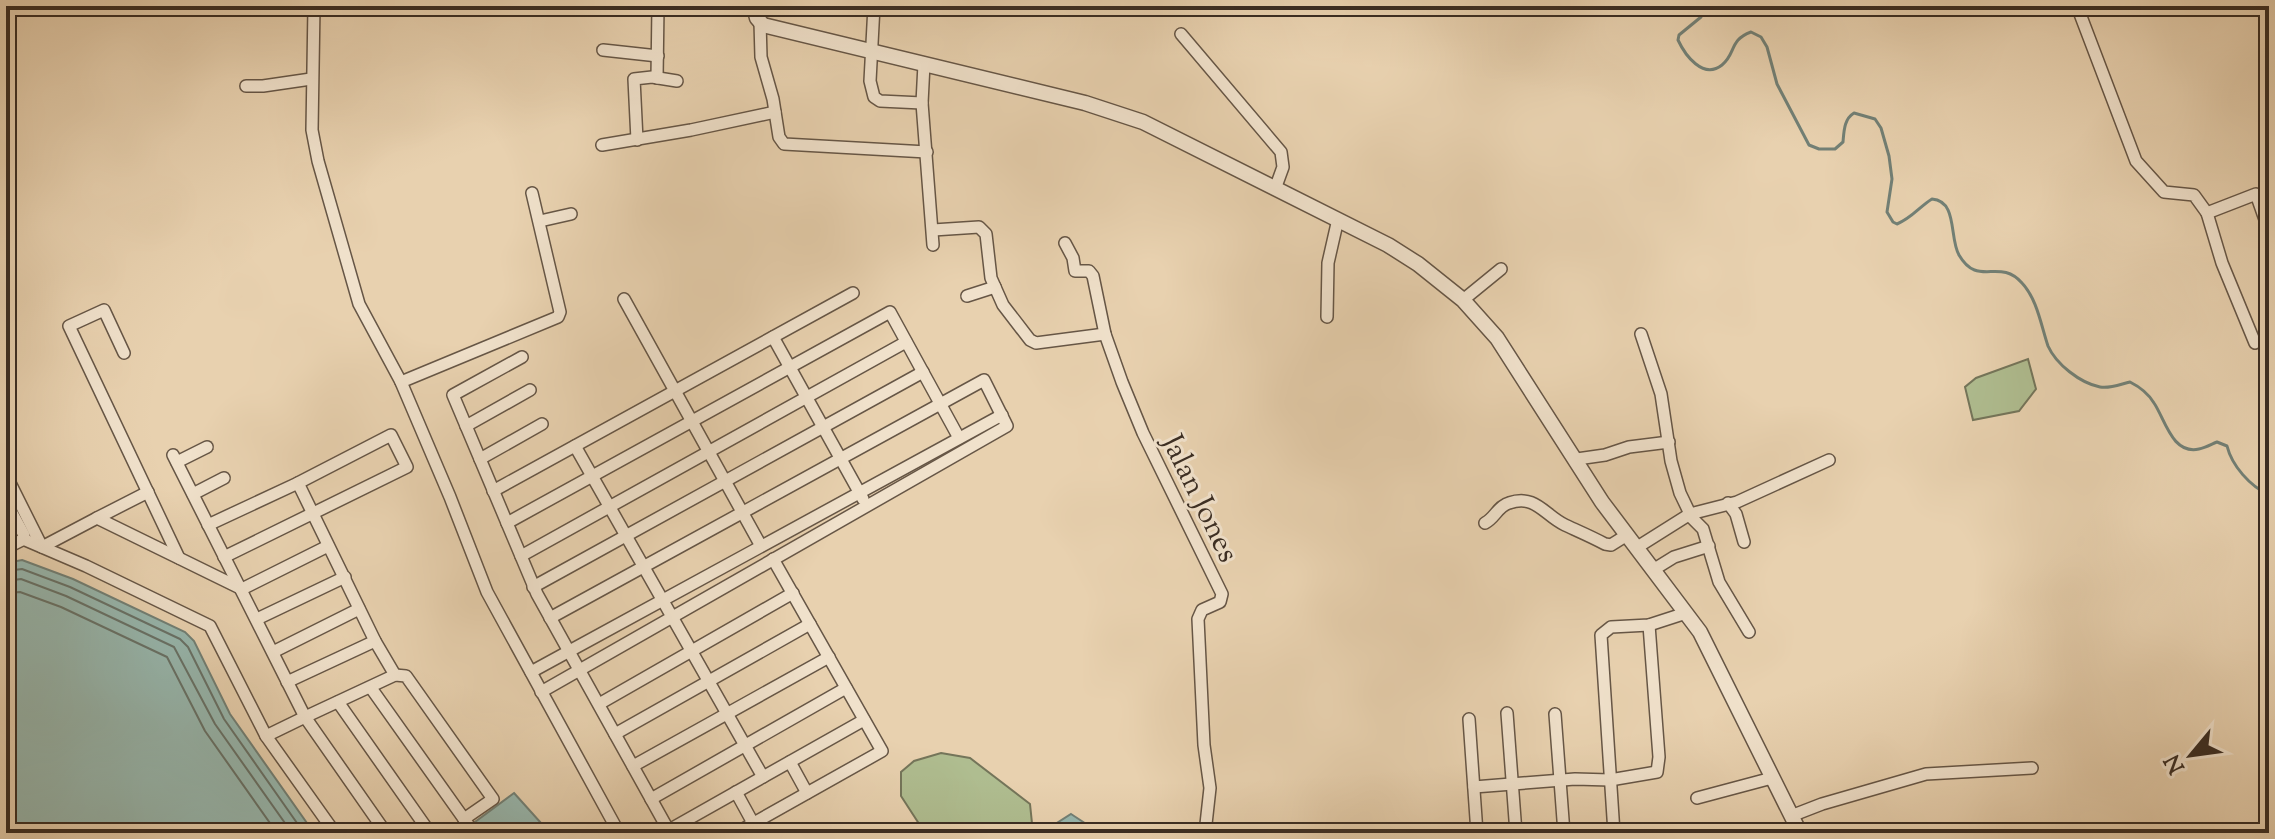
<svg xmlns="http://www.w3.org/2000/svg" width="2275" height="839" viewBox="0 0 2275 839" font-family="'Sorts Mill Goudy',serif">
<rect width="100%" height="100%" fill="#e8d1af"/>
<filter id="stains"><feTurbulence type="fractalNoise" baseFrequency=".0025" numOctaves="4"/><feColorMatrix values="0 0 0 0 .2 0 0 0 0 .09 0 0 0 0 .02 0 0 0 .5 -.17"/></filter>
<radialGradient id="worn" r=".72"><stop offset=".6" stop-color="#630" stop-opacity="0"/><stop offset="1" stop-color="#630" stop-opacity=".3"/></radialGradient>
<!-- green -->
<g fill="#afbd90" stroke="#74755a" stroke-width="2">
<polygon points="2028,359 2036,389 2019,411 1973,420 1965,387 1976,378"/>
<polygon points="941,753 970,758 1030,804 1033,833 925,833 901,796 901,772 914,761"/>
</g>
<!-- water -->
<g fill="#97b7ae" stroke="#728076" stroke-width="2">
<polygon points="22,560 73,579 185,632 194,641 230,714 314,833 6,833 6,563"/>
<polygon points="514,793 550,833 485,833 475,822"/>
<polygon points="1071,814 1100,833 1045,833 1046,830"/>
</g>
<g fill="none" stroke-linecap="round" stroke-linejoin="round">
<!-- shore -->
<g stroke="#687268" stroke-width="2">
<polyline points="6,571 22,569 70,587 180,639 188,647 224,719 304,833"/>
<polyline points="6,581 21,579 66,596 174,647 215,724 292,833"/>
<polyline points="6,593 20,592 61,607 167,657 205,731 277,833"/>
</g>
<!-- stream -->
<g stroke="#728076" stroke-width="3">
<path d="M1702,6L1701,17L1679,35L1678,40C1685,55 1703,80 1722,65C1736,54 1729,40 1751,32L1761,37L1767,47L1777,84L1809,145L1819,149H1835L1843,142C1844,131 1844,119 1854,113L1875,119L1881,128L1889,156L1892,179L1887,212L1893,222L1897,224C1912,218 1919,207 1932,199C1958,201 1949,238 1959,255C1978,288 1999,257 2022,283C2037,299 2041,325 2048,346C2056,364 2080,383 2100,387C2110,389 2121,384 2130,382C2140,387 2148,393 2154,403C2165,419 2172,455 2199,449C2205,448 2212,444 2217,442L2227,446C2232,466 2250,486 2269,495"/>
<polyline points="2269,545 2266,555 2269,559"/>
</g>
<!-- minor casing -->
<g stroke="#665646" stroke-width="14">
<g id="minor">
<polyline points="131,6 159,7"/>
<polyline points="314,6 312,130 318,161 359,304 401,382 450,497 487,592 619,833"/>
<polyline points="874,6 870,81 874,97 880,101 922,103"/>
<polyline points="2077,6 2136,161 2164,192 2194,195 2207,213 2256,194 2269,231"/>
<polyline points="760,22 761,57 773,99 779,137 784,144 927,152"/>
<polyline points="1181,34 1281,152 1283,167 1275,189"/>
<polyline points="603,50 658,56"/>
<polyline points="924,64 922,103 933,245"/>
<polyline points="657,78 658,6"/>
<polyline points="246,86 263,86 311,79"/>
<polyline points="637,140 634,79 652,77 677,81"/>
<polyline points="602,145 691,130 775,112"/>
<polyline points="2207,213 2222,263 2255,343"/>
<polyline points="540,221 571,214"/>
<polyline points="933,230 979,227 986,234 991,278 1003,305 1030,340 1036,343 1105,334"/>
<polyline points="1065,243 1073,258 1075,271 1089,271 1093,276 1105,334 1122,382 1143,433 1222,594 1220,602 1202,610 1198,619 1204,745 1210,788 1205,833"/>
<polyline points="967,296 995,287"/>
<polyline points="624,299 761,546"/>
<polyline points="1463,300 1501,269"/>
<polyline points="1327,317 1328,263 1338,219"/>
<polyline points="1641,334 1661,394 1671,461 1680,493 1692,518 1703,529 1719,582 1749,632"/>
<polyline points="773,337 863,499"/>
<polyline points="124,353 104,310 69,326 179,558"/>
<polyline points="522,357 453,395 537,594 670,833"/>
<polyline points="401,382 558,317 560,312 532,193"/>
<polyline points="466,426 530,390"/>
<polyline points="575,446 763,777"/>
<polyline points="173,455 305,717 395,675 406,676 493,799 464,819"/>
<polyline points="480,459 542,424"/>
<polyline points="1577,459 1605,455 1629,447 1669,442"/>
<polyline points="177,462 207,447"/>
<polyline points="6,475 42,547 97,518 242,589 328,546"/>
<polyline points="493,491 853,293"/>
<polyline points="193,494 224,478"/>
<polyline points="6,502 24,535 22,540 6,548"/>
<polyline points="1728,503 1736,514 1744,542"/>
<polyline points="97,518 148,492"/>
<polyline points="507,523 890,312 959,438"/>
<path d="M1485,523C1495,518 1498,506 1509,503C1536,494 1544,515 1565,525C1578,531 1592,537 1605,544L1611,545L1627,535"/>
<polyline points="208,525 298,483 375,641 395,675"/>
<polyline points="23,539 86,566 210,626 266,736 335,833"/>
<polyline points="1636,548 1690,514 1737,502 1829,460"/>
<polyline points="521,556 906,342"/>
<polyline points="224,557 407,467 391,435 298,483"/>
<polyline points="1653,570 1674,557 1709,546"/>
<polyline points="533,587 923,372"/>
<polyline points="257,619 345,577"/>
<polyline points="273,652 359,609"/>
<polyline points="531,672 1002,415"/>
<polyline points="287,682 375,641"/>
<polyline points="371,688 474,833"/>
<polyline points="541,692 1007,426 984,380 550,618"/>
<polyline points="338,702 430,833"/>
<polyline points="599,704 793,593"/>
<polyline points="1507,713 1516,833"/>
<polyline points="1555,714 1564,833"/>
<polyline points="1469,719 1477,833"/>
<polyline points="615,734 810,624"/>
<polyline points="266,736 305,717 386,833"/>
<polyline points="790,762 807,793"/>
<polyline points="633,766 829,657"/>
<polyline points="1474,787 1575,779 1610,780 1657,772 1659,757 1649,625"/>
<polyline points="736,792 753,823"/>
<polyline points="1697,798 1772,778"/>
<polyline points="651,799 846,688"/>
<polyline points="1791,816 1822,804 1926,774 2032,768"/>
<polyline points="669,830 864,720"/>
<polyline points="736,833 882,751 773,559"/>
<polyline points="1614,833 1601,635 1611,627 1649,625 1686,613"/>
</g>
</g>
<!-- tertiary casing -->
<g stroke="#665646" stroke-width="17">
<polyline id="tertiary" points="754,6 757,18 763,25 1085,103 1143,122 1388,245 1418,264 1463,300 1497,338 1602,502 1700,632 1800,833"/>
</g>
<!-- minor -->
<use href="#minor" stroke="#f0e1cb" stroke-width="11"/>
<!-- tertiary -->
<use href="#tertiary" stroke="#f0e1cb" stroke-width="14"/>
</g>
<g text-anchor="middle" stroke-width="6" stroke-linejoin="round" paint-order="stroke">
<!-- street labels -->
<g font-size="30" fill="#3a2d23" stroke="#f0e1cb">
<text transform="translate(1201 498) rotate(64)" y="10">Jalan Jones</text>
</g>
</g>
<!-- margin -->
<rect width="2275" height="839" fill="none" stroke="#e8d1af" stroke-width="32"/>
<rect x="8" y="8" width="2259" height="823" fill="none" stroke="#3a2d23" stroke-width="4"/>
<rect x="16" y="16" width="2243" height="807" fill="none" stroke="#3a2d23" stroke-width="2"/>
<!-- north arrow -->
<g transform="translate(2191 755) rotate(241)" stroke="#f0e1cb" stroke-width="6" paint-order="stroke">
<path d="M0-6L14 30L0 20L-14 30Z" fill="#3a2d23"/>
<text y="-12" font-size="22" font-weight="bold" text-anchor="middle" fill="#3a2d23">N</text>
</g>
<rect width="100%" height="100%" filter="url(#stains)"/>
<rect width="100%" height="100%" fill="url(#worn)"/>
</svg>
